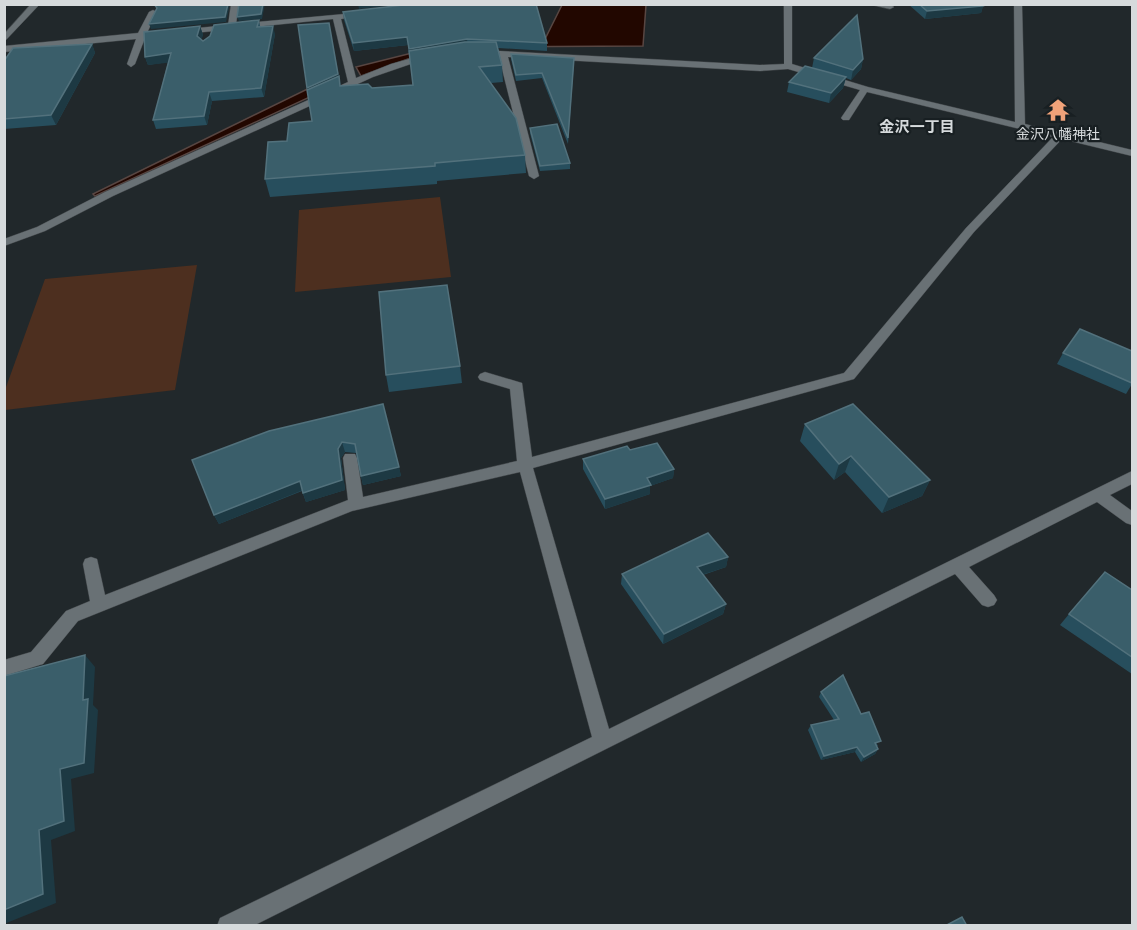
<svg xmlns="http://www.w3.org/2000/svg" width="1137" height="930" viewBox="0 0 1137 930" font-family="'Source Sans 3','Noto Sans JP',sans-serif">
<rect width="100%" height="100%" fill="#21282b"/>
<!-- green -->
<g fill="#4d2f1f">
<polygon points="440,197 451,277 295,292 299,210"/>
<polygon points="197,265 175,390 5,410 5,390 45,279"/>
</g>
<!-- water -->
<g fill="#220700" stroke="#584642" stroke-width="1.5">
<polygon points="562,5 646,5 643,46 461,47 430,51 361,76 356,67 424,50 545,39"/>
<polygon points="334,76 338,84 95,196 93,194"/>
</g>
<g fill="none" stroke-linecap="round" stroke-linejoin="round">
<!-- minor casing -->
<g stroke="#404548" stroke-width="1">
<g id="minor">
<polygon points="31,4 40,4 4,42 4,34"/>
<polygon points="231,4 239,4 236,24 366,12 366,16 341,19 356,78 391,64 430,53 434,56 373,77 113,196 45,231 4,246 4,239 37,227 105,192 348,82 333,19 145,38 135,64 131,67 127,64 136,39 4,52 4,46 138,33 149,12 153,10 157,12 147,33 228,25"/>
<polygon points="784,4 792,4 792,64 868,87 1015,122 1014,4 1022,4 1025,124 1132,150 1132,156 1062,139 974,232 854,379 533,468 609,729 1132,471 1132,484 1110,495 1132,511 1132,525 1126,523 1097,502 969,567 994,595 997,600 994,605 988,607 982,605 955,574 253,926 217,926 220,918 592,737 520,472 352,511 78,621 43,664 4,676 4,660 31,652 66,611 90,601 83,564 85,559 91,557 97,559 105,595 348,500 343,458 345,454 355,454 357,458 363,497 517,461 510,389 480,380 478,377 480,374 485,372 522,383 532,457 844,373 966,228 1053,137 867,92 849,120 843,120 841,118 860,90 788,69 760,71 508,57 539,176 534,179 529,176 499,57 481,56 477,53 481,50 760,65 784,64"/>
<polygon points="868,4 889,4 894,7 890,9"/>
</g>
</g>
<!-- minor -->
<use href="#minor" fill="#697175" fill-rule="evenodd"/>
</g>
<!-- wall -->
<g fill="#274e5d">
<polygon points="908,4 981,4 983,6 981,13 925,19"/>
<polygon points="343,12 547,43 547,51 498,48 502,65 503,82 491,83 525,155 526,173 437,181 437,184 270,197 265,179 287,141 312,121 341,86 372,88 413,85 408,45 354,51 344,20"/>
<polygon points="259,20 260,26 275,34 264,97 212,101 207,125 156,129 153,120 168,62 148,65 145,57 200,26 203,35 201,39 203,41"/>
<polygon points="92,44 95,53 56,125 4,129 4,61"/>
<polygon points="511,54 574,63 568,144 542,78 516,81 511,59"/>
<polygon points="814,58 863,59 861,69 851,80 846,78 843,88 829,103 787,92 789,82 812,68"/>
<polygon points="530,128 570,163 570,169 540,171 530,133"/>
<polygon points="1132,351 1132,384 1126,394 1057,364 1063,353"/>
<polygon points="460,366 462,383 389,392 386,375"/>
<polygon points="383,404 401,476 363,485 356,453 345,452 341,458 345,490 306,502 302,491 219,524 214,515"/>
<polygon points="805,424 930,480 922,496 882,513 845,472 834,480 800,441"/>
<polygon points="630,450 674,469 673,478 650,486 650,494 605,509 583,469 583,459"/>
<polygon points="728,557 726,567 703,575 726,604 723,614 663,644 621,584 622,574"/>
<polygon points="1132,590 1132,674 1060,625 1069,614"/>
<polygon points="821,692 861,714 878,746 877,746 878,749 875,754 861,762 855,752 821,760 808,730 811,725 834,720 819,697"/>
</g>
<!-- shaded-wall -->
<g fill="#1d3943">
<polygon points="228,4 230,4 226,22 151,29 149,24"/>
<polygon points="263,4 265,4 262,19 239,21 237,17"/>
<polygon points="358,4 405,4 359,9"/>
<polygon points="983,6 981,13 925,19 927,11"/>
<polygon points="329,23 344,103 309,97 307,88"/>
<polygon points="200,26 203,35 200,45 197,36"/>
<polygon points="273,26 275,34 264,97 261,88"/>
<polygon points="407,37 408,45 354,51 353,43"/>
<polygon points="467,39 468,47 410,57 409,49"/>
<polygon points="92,44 95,53 56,125 51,115"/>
<polygon points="171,53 174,62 148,65 145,57"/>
<polygon points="863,59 861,69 851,80 853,70"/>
<polygon points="846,77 843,88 829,103 831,93"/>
<polygon points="209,92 212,101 207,125 204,116"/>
<polygon points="342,442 345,452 341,458 345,490 306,502 303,493"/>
<polygon points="851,456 845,472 834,480 839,464"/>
<polygon points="399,467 401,476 363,485 361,476"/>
<polygon points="674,469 673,478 650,486 650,494 605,509 605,499 647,478"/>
<polygon points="930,480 922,496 882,513 889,497"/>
<polygon points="300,481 303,490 219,524 214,515"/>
<polygon points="728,557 726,567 695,577 697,567"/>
<polygon points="726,604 723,614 663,644 664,634"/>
<polygon points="85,655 95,667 93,705 98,710 94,773 71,779 75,831 51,840 56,903 4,924 4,910 39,830 83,700"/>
<polygon points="857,747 855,752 821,760 824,756"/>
<polygon points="878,749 875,754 861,762 864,757"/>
</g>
<!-- building -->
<g fill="#3a5e6a" stroke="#52717c" stroke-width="1.5">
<polygon points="154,4 228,4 225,17 149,24 157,8"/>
<polygon points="239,4 263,4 261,14 237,17"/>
<polygon points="412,4 536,4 547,43 467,39 409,49 407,37 353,43 343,12"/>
<polygon points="919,4 981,4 983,6 927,11"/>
<polygon points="857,15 863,59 853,70 814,58"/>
<polygon points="259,20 257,27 273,26 261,88 209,92 204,116 153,120 171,53 145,57 144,32 200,26 197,36 203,41 210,36 214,25"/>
<polygon points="329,23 338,74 307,88 298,25"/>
<polygon points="465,42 496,42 502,65 479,67 516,118 525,155 435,163 435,166 265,179 268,142 287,141 289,123 312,121 307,90 339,76 340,86 368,84 372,88 413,85 409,51"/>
<polygon points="92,44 51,115 4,119 4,61 13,48"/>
<polygon points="511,54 574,58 568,138 542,73 516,75"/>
<polygon points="805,66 846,77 831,93 789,82"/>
<polygon points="557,124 570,163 540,166 530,128"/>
<polygon points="447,285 460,366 386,375 379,292"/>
<polygon points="1080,329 1132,351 1132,383 1063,353"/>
<polygon points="383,404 399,467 361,476 355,444 342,442 338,449 342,480 303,493 300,481 214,515 192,460 269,431"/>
<polygon points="853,404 930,480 889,497 851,456 839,464 805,424"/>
<polygon points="657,443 674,469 647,478 651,485 605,499 583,459 627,446 630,450"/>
<polygon points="708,533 728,557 697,567 726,604 664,634 622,574"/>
<polygon points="1105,572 1132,590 1132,657 1069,614"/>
<polygon points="85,655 83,700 88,699 84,763 60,769 64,821 39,830 43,894 4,910 4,676"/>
<polygon points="843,675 861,714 869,712 881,741 875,743 878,749 864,757 857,747 824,756 811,725 839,719 821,692"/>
<polygon points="962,917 967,926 945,926"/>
</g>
<!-- icons -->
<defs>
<g id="temple-bare" transform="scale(1.8)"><path d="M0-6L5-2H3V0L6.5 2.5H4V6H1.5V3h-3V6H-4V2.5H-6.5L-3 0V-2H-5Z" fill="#f0a279" stroke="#181f22" stroke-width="2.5" paint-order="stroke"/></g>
</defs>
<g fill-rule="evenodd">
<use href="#temple-bare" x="1058" y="110"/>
</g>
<g text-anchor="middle" stroke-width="4.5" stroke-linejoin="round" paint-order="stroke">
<!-- far-poi labels -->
<g font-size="14" fill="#d6dadc" stroke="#181f22">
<text x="1058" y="139">金沢八幡神社</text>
</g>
<!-- far-neighbourhood labels -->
<g font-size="15" font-weight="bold" fill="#d6dadc" stroke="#181f22">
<text x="917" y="132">金沢一丁目</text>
</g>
</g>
<!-- border -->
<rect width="1137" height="930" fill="none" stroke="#d6dadc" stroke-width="12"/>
</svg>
